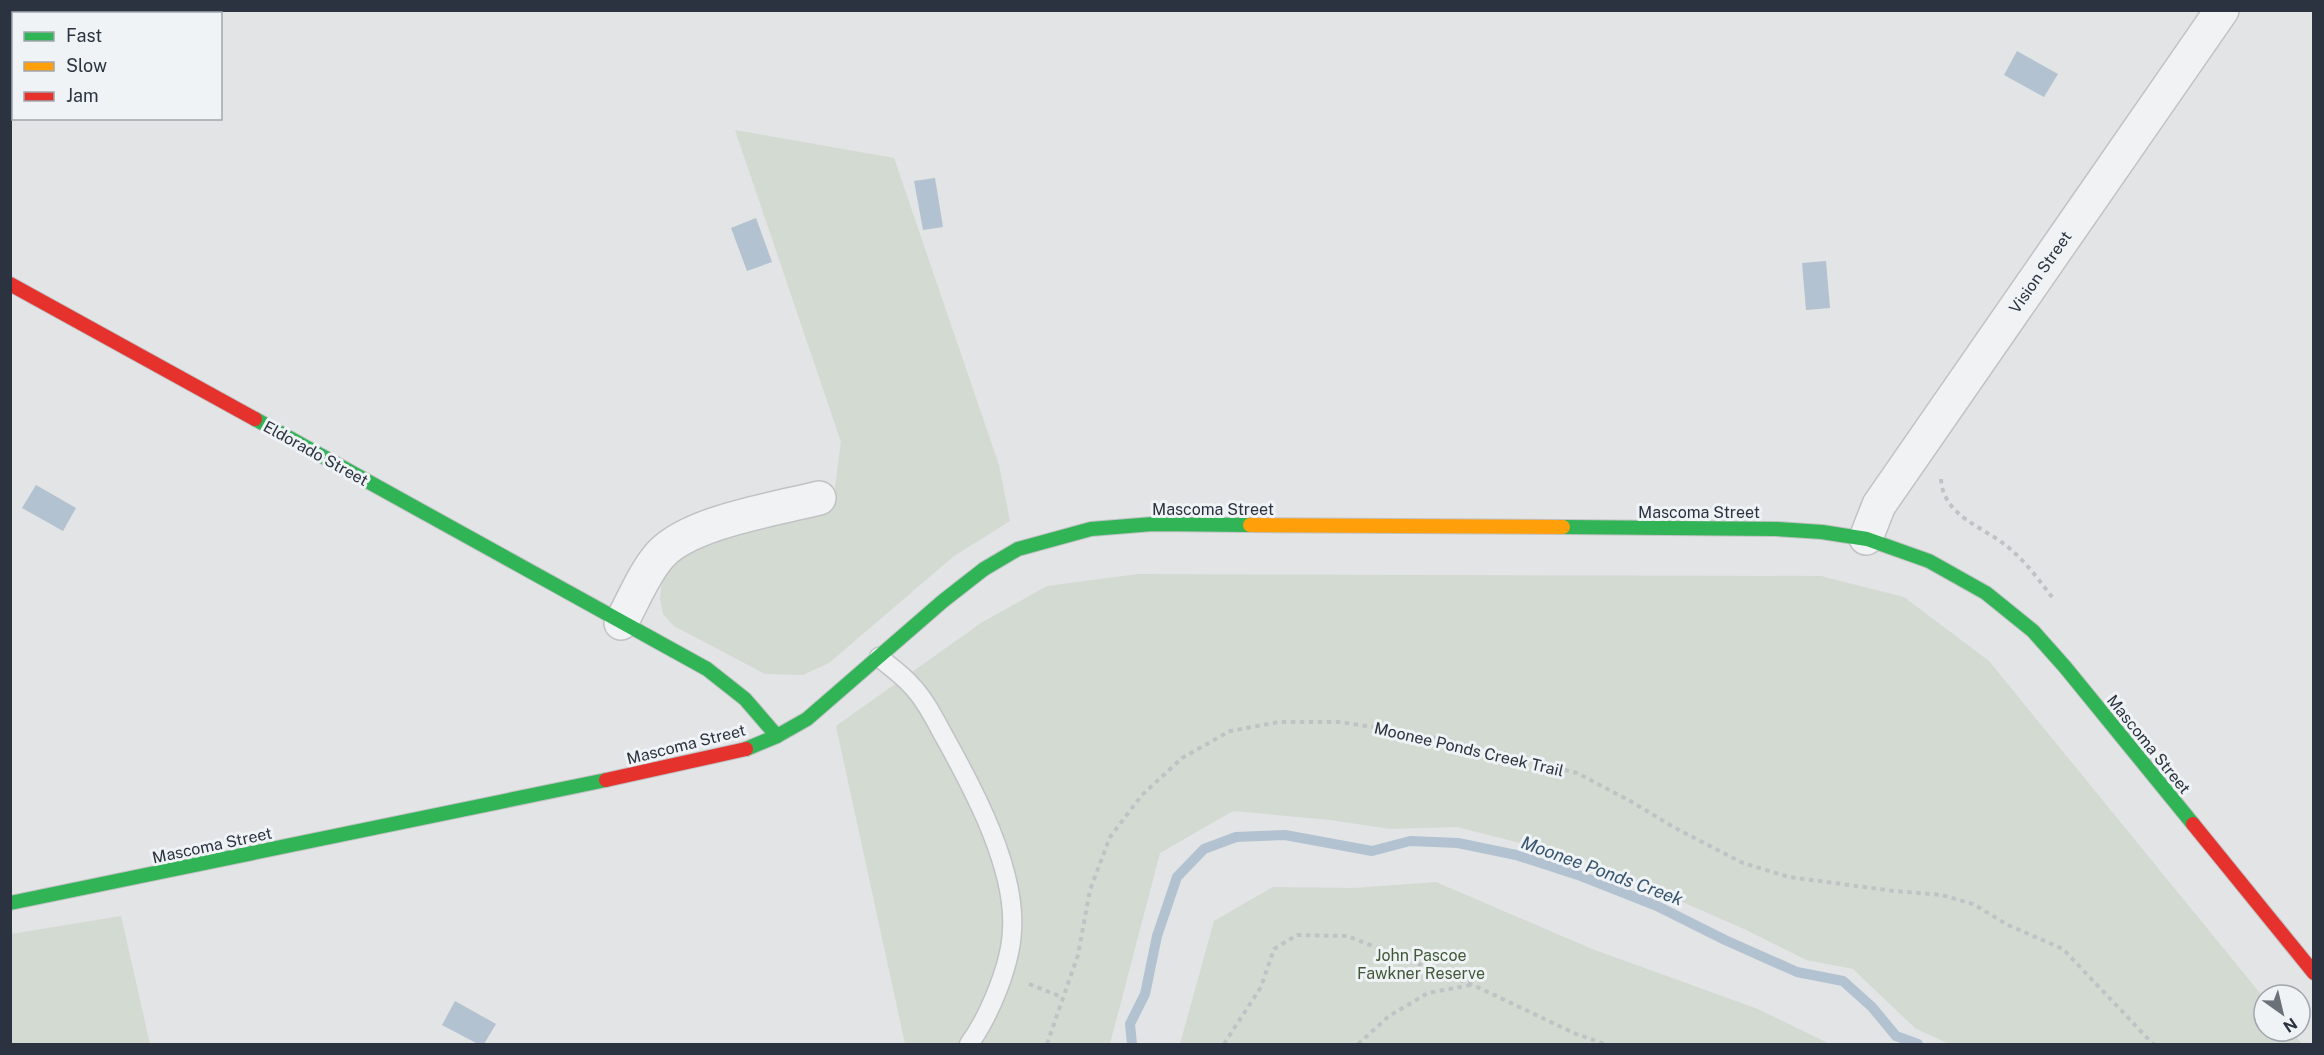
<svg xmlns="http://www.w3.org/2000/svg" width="2324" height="1055" viewBox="0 0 2324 1055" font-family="'Public Sans',sans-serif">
<rect width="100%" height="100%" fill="#e2e4e6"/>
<!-- green -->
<g fill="#d3dad2">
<polygon points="735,130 894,158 999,465 1010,521 954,556 829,663 803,675 765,674 674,626 663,614 660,599 662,579 673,560 721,538 832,509 841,442"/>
<polygon points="1138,574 1821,576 1904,597 1989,661 2264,998 2264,1031 2291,1031 2302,1044 1949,1044 1915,1028 1853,969 1806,960 1744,929 1584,859 1457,827 1390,829 1330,820 1233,811 1160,853 1110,1044 905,1044 836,726 981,623 1047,586"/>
<polygon points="1436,882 1592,949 1758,1009 1830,1044 1180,1044 1214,921 1273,887 1354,888"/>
<polygon points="121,916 150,1044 11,1044 11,934"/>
</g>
<!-- water -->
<g fill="#b2c2d0">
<polygon points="2017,51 2058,74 2044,97 2004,75"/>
<polygon points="935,178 943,227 923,230 914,181"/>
<polygon points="756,218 772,262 747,271 731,228"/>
<polygon points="1826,261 1830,308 1806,310 1802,263"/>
<polygon points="36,485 76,508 63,531 22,508"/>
<polygon points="455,1001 496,1024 484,1044 478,1044 442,1025"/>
</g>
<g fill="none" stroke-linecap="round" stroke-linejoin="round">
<!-- stream -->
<polyline stroke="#b2c2d0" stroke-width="10" points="1132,1044 1130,1024 1145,994 1157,936 1177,877 1204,849 1236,837 1285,835 1372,851 1410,841 1458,843 1516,855 1581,876 1657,906 1725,940 1797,972 1843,981 1872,1007 1896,1036 1918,1044"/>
<!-- lane casing -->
<g stroke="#c0c2c4" stroke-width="21">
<path id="lane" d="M879,657C889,666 901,674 910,684C925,699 935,720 945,738C974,790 1016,869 1012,930C1011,964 989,1017 969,1044"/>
</g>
<!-- street casing -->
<g stroke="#c0c2c4" stroke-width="36">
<g id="street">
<polyline points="1866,538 1879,505 2222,10"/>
<path d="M621,623C633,601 644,573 660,555C689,522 776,509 819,498"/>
</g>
</g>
<!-- fast casing -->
<g stroke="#c0c2c4" stroke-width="16">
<g id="fast">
<polyline points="255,419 707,669 745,699 777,736"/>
<polyline points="1563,527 1776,529 1822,532 1867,539 1929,561 1986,593 2033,631 2065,667 2193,824"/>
<polyline points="746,749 777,736 807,719 943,601 984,569 1018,549 1091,529 1153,524 1250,525"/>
<polyline points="10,903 606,780"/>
</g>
</g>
<!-- slow casing -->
<g stroke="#c0c2c4" stroke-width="16">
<polyline id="slow" points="1250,525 1563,527"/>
</g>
<!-- jam casing -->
<g stroke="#c0c2c4" stroke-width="16">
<g id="jam">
<polyline points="10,284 255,419"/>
<polyline points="606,780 746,749"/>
<polyline points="2193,824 2314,973"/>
</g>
</g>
<!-- path -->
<g stroke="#c0c3c5" stroke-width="4" stroke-dasharray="4.5 4.5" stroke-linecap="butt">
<path d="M1941,479C1943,517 1985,527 2009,548C2026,562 2039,580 2052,597"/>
<polyline points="1029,984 1062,997"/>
<polyline points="1047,1044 1078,955 1090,890 1110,837 1142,795 1182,758 1230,731 1279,722 1340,722 1413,733 1503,753 1577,773 1632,802 1675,828 1743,863 1789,877 1894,891 1942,895 1973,904 2008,925 2063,949 2153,1044"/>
<polyline points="1224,1044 1261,987 1274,949 1297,935 1347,936 1473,985 1576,1034 1605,1044"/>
<polyline points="1358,1044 1389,1016 1428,993 1471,985"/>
</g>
<!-- lane -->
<use href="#lane" stroke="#f1f2f4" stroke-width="18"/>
<!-- street -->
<use href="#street" stroke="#f1f2f4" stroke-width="33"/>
<!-- fast -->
<use href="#fast" stroke="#30b455" stroke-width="14"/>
<!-- slow -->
<use href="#slow" stroke="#ff9f0a" stroke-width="14"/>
<!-- jam -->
<use href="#jam" stroke="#e5322d" stroke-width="14"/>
</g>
<g text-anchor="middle" stroke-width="6" stroke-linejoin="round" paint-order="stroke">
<!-- street labels -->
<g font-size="16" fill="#2a333f" stroke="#f0f3f6">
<text transform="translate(2040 272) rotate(-55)" y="6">Vision Street</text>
<text transform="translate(316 453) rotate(29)" y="6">Eldorado Street</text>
<text x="1213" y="515">Mascoma Street</text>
<text x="1699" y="518">Mascoma Street</text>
<text transform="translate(686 744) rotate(-14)" y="6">Mascoma Street</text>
<text transform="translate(2149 744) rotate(51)" y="6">Mascoma Street</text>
<text transform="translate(1469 749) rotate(13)" y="6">Moonee Ponds Creek Trail</text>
<text transform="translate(212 845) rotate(-12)" y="6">Mascoma Street</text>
</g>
<!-- park labels -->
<g font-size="16" fill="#415938" stroke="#f0f3f6">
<text x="1421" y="961">John Pascoe<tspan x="1421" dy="18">Fawkner Reserve</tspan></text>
</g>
<!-- water labels -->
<g font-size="18" font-style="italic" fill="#375570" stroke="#f0f3f6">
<text transform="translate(1602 871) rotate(20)" y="6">Moonee Ponds Creek</text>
</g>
</g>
<!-- border -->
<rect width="2324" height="1055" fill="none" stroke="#2a333f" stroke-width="24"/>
<!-- legend -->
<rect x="12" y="12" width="210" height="108" fill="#f0f3f6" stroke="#a1a6ad" stroke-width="1.5"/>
<rect x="24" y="32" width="30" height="9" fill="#30b455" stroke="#a1a6ad" stroke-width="1.5"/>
<text x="66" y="42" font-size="18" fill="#2a333f">Fast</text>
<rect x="24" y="62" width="30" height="9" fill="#ff9f0a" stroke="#a1a6ad" stroke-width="1.5"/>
<text x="66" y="72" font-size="18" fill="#2a333f">Slow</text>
<rect x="24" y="92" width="30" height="9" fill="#e5322d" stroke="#a1a6ad" stroke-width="1.5"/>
<text x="66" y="102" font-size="18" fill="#2a333f">Jam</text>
<!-- north arrow -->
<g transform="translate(2282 1013) rotate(146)"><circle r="28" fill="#f0f3f6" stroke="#a1a6ad" stroke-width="1.5"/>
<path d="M0-4.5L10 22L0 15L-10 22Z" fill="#6a7179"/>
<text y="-9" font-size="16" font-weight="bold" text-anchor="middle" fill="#2a333f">N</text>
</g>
</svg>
